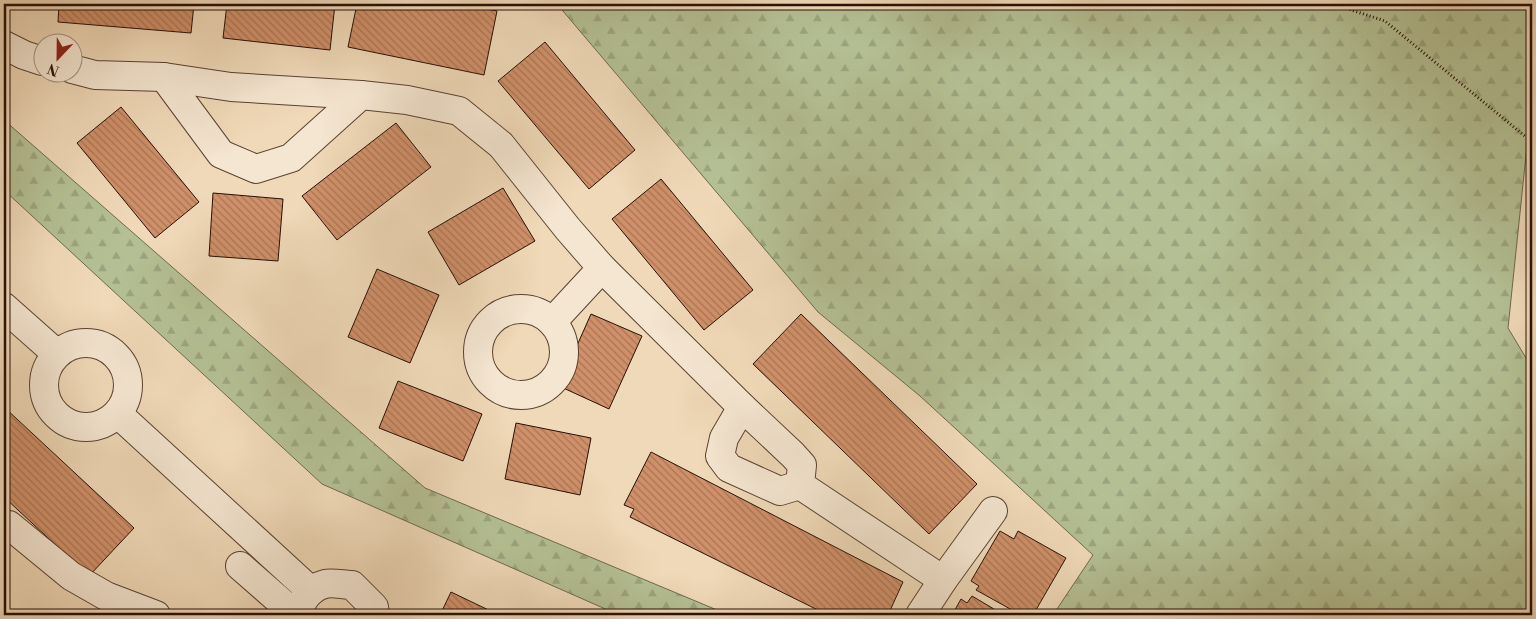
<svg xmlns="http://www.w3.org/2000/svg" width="1536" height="619" viewBox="0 0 1536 619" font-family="'Libre Bodoni',serif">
<defs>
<pattern id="forest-firs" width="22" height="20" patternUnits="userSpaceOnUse" patternTransform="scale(1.25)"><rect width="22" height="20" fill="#b4c094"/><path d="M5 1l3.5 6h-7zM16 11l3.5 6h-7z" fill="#9ba47e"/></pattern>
<pattern id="building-back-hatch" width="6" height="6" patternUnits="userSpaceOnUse" patternTransform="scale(1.25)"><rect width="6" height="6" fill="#d0906a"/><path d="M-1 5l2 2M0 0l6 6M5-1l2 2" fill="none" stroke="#a97455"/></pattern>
</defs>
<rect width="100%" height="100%" fill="#f0d9b8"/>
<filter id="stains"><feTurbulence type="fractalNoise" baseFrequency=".004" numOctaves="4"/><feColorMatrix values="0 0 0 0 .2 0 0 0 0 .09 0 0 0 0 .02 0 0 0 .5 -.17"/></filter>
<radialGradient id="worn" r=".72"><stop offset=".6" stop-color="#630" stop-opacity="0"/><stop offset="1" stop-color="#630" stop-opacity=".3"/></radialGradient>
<!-- forest -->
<g fill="url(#forest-firs)" stroke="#6e684d">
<polygon points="557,4 1532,4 1532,136 1528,136 1508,328 1532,368 1532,615 1053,615 1093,555 920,396 818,312"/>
<polygon points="4,120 425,488 729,615 619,615 322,484 4,190"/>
</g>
<!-- building -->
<g fill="url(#building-back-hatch)" stroke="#280f06">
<polygon points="59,4 194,4 191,33 58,22"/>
<polygon points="227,4 335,4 330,50 223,38"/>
<polygon points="357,4 461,4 497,11 484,75 348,47"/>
<polygon points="545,42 635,150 589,189 498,81"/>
<polygon points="121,107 199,202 155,238 77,143"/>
<polygon points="396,123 431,167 337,240 302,196"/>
<polygon points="661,179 753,290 704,330 612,219"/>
<polygon points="503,188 535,241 459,285 428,232"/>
<polygon points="213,193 283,199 278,261 209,256"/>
<polygon points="377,269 439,295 410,363 348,337"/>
<polygon points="591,314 642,336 609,409 559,386"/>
<polygon points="801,314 977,484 929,534 753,364"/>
<polygon points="398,381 482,414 463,461 379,428"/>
<polygon points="4,407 134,528 89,576 4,497"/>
<polygon points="516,423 591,438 580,495 505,479"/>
<polygon points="651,452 903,582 888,615 828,615 630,517 634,509 624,505"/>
<polygon points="1000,531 1014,539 1018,531 1066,558 1033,615 1021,615 976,590 979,586 971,581"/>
<polygon points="451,592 499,615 440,615"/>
<polygon points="972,596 1004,615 952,615 961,599 967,603"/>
</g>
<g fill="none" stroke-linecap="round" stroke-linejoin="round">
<!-- minor casing -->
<g stroke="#5a4232" stroke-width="30">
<g id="minor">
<polyline points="4,45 24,55 42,61"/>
<polyline points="72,69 95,75 164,77 231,87 361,95 407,100 459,111 501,145 568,229 602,268 742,407"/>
<polyline points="164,77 221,154 256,169 291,158 361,95"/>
<polyline points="4,307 57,354"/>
<circle cx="521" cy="352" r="43"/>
<polyline points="552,322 602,268"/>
<circle cx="86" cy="385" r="42"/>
<polyline points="118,414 311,591"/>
<polyline points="800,485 780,491 729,468 720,456 724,438 742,407 793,455 802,465 800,485 943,580"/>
<polyline points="9,525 71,576 106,596 156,615"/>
<polyline points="240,566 296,615"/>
<path d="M298,615C301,601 309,588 325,584C332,582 344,585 352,585L374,607L375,615"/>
<polyline points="920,615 943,580 993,511"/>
</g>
</g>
<!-- path -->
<polyline stroke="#280f06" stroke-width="3" stroke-dasharray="1 2.5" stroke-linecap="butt" points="1333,4 1385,21 1532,142"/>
<!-- minor -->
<use href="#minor" stroke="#f5e6d1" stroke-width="28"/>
</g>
<!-- margin -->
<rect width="1536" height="619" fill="none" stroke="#f0d9b8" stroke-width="20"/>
<rect x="5" y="5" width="1526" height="609" fill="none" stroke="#280f06" stroke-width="2.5"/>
<rect x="10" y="10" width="1516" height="599" fill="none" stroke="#280f06"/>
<!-- north arrow -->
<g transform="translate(58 58) rotate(202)"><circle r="24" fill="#f5e6d1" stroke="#a39080"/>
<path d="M0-4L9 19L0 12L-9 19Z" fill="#8f2418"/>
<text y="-8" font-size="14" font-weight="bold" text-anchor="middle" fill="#280f06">N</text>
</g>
<rect width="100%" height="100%" filter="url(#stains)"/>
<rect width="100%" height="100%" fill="url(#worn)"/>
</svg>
